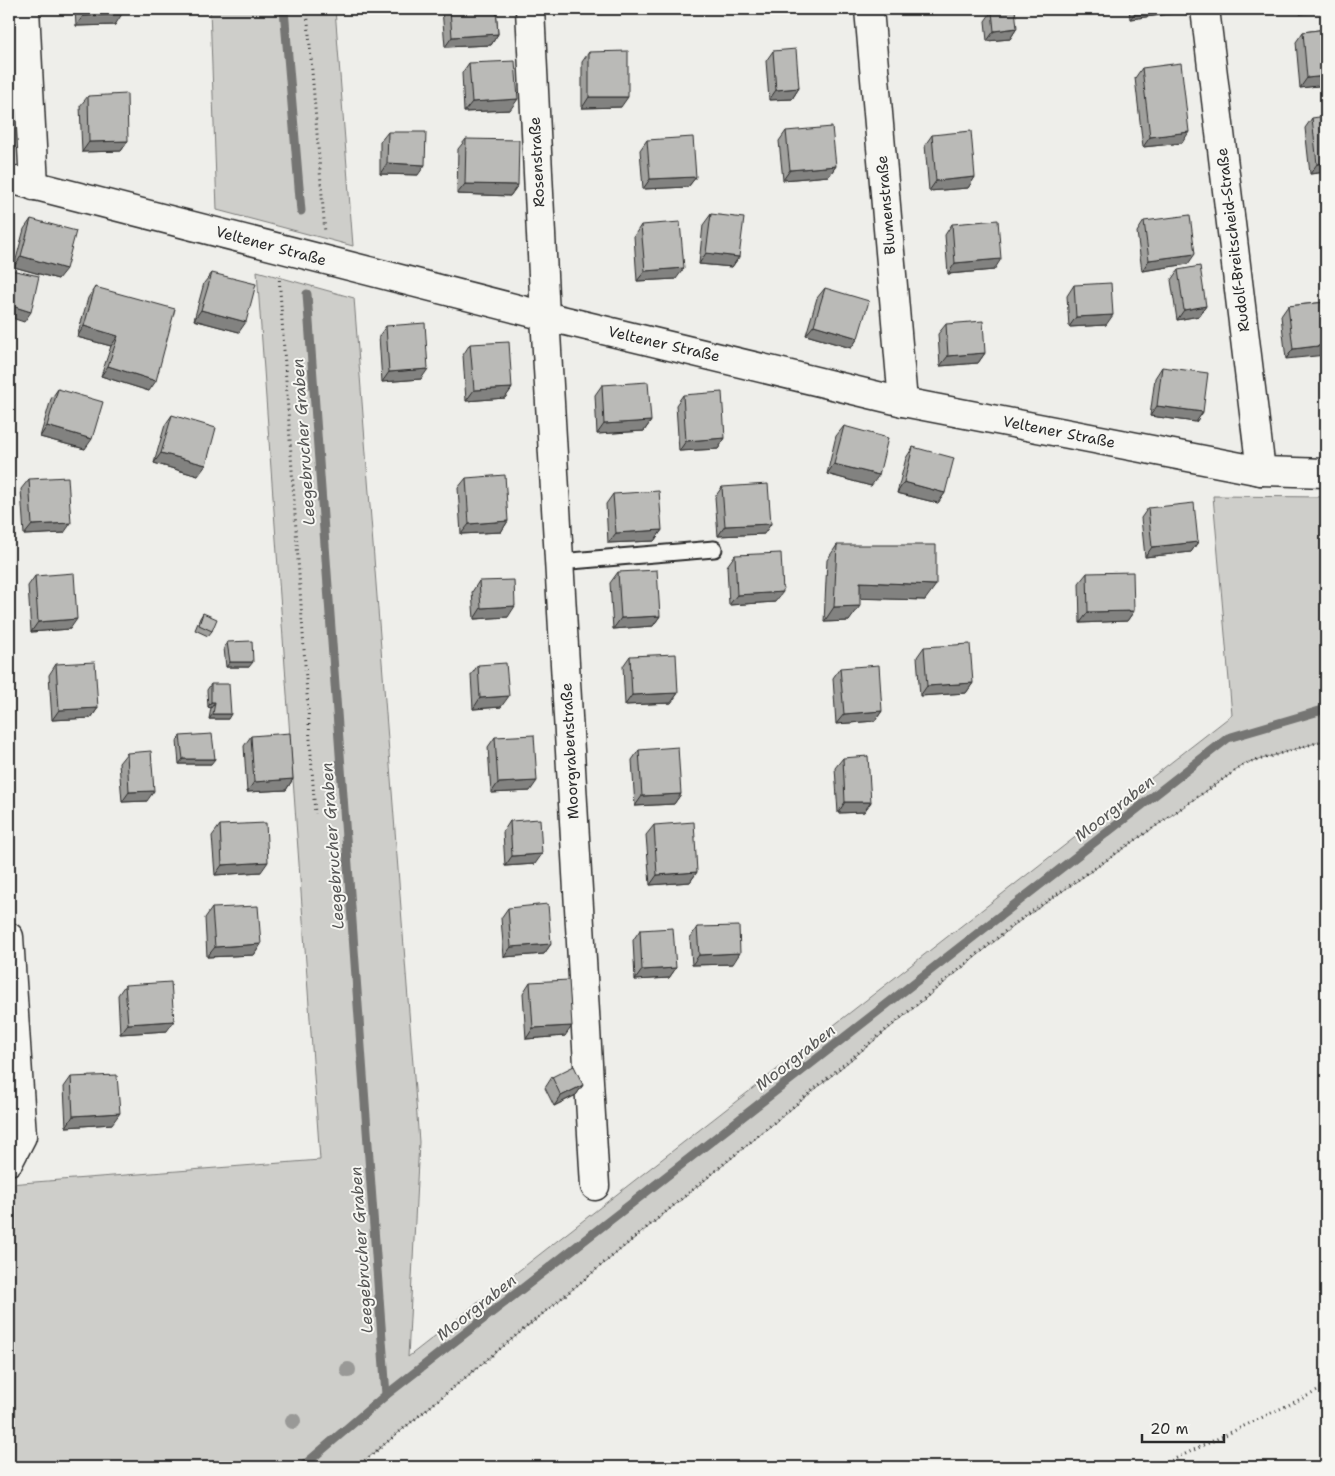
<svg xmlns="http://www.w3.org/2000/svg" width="1335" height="1476" viewBox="0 0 1335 1476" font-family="'Shantell Sans',sans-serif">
<rect width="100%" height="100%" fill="#eeeeea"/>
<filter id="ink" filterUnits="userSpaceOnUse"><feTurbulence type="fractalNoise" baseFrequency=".02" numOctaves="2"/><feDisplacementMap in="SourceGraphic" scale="10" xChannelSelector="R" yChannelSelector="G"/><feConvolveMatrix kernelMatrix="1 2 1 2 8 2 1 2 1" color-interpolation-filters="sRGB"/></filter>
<g filter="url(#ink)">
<!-- green -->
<g fill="#cececa" stroke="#7c7c7a">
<polygon points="210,9 335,9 353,246 217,210"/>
<polygon points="257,271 354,298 419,1142 408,1357 1232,715 1213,496 1326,497 1326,740 1245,764 1017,923 357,1467 9,1467 9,1184 320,1160"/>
</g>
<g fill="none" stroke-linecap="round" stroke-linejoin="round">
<!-- stream -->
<g stroke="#757573" stroke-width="9">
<polyline points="284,9 301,211"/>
<polyline points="307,294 386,1395"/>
<polyline points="302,1467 386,1395 1228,738 1326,709"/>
</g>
<!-- lane casing -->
<g stroke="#2b2b2b" stroke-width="19">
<polyline id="lane" points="559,562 714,549"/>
</g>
<!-- street casing -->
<g stroke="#2b2b2b" stroke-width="31">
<g id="street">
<polyline points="25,9 34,186"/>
<polyline points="530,9 545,316 595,1186"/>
<polyline points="869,9 903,402"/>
<polyline points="1205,9 1261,471"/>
<polyline points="9,179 545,316 903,402 1261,471 1326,473"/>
<polyline points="9,937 22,1136 9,1161"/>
</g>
</g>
<!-- path -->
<g stroke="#2b2b2b" stroke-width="3" stroke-dasharray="1 4" stroke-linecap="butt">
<polyline points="307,9 325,233"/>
<polyline points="279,275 315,814"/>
<polyline points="357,1467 1014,924 1245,764 1326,740"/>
<polyline points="1158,1467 1326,1387"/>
</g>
<!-- lane -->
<use href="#lane" stroke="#f6f6f2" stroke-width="15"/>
<!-- street -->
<use href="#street" stroke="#f6f6f2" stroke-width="28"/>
</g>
<!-- trees -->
<g fill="#999997">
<circle cx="348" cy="1370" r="8"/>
<circle cx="293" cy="1421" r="8"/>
</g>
<!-- wall -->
<g fill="#a0a09d" stroke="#2b2b2b">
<polygon points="75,9 122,9 115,25 76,26"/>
<polygon points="442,9 496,9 498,34 491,45 445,47"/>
<polygon points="596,9 644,9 642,11 596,14"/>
<polygon points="1129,9 1179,9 1176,13 1130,19"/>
<polygon points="1300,9 1326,9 1300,14"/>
<polygon points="992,11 1017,28 1010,39 987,41 985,21"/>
<polygon points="1326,29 1326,85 1300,88 1296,42 1303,32"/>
<polygon points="773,51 799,88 792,99 769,100 766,61"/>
<polygon points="589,52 621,107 582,108 582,62"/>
<polygon points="469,63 510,110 464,112 462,73"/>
<polygon points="1142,68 1182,143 1143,147 1135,78"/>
<polygon points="88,96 128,141 121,151 82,152 80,106"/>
<polygon points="1312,118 1326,172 1310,174 1305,128"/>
<polygon points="786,131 836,166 829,176 783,180 779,141"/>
<polygon points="388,132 418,175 380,174 380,142"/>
<polygon points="932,135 975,177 968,188 929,191 925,145"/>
<polygon points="466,139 518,185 510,196 457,194 458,149"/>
<polygon points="647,140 696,177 688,187 643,189 640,150"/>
<polygon points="711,214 739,257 732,267 699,264 703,225"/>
<polygon points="31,219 58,279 14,267 24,229"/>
<polygon points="1144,221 1188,264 1142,271 1137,232"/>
<polygon points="952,224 994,270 948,274 945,235"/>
<polygon points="641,225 676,279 637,281 634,236"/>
<polygon points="1178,270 1206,306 1199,316 1177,320 1171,280"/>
<polygon points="212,273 239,332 194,320 204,283"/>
<polygon points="1074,285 1106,325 1069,327 1067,296"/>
<polygon points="95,287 149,391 101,376 111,346 77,337 88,298"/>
<polygon points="825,288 858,338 851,348 806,335 817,298"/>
<polygon points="1326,302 1286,359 1281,316 1288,306"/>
<polygon points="946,324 985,353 978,363 940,366 938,334"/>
<polygon points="386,326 421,379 382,382 379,336"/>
<polygon points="470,344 512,388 505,398 466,401 463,355"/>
<polygon points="1162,367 1203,412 1196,422 1150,416 1155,378"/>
<polygon points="602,385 651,421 644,431 597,434 595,395"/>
<polygon points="58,389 85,449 40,437 51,399"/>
<polygon points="683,395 725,438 718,449 679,451 676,405"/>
<polygon points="172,415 198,476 154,463 165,425"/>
<polygon points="844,426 871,486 827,474 836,436"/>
<polygon points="913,447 945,493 938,503 897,493 906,458"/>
<polygon points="466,478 508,521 501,532 461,534 458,488"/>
<polygon points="29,479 64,533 24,535 21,489"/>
<polygon points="722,487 764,534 718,536 715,497"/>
<polygon points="613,494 662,530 654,541 608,543 606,504"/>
<polygon points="1148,508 1198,542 1191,552 1145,557 1141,518"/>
<polygon points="837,545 925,600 860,598 849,621 824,622 827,560"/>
<polygon points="735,555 775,602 729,605 727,566"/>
<polygon points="618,572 660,616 653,626 613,629 610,583"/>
<polygon points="1087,573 1134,611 1127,621 1080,623 1079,583"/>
<polygon points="35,576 70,629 31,632 28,586"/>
<polygon points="479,581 508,617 474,619 472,592"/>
<polygon points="203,613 212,631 208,636 195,630 200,618"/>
<polygon points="227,642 249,667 226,667 224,648"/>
<polygon points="924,647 973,683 966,693 920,696 917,657"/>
<polygon points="630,656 678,693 671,703 625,705 623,666"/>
<polygon points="56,664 98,708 91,718 52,720 49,675"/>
<polygon points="478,665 501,707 473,709 471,675"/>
<polygon points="840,668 882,711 875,721 836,724 833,678"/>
<polygon points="211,684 228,719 209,719 211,708 208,707 207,690"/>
<polygon points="180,736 211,764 179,764 177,741"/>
<polygon points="251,736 293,779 286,790 247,792 244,746"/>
<polygon points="495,737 530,791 491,793 488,747"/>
<polygon points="639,750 681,794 674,804 635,806 632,760"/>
<polygon points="127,753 147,801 122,802 119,763"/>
<polygon points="843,758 871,802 864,812 838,813 835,768"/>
<polygon points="510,821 535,864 505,866 503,832"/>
<polygon points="220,825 261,872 215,875 212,836"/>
<polygon points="654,825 697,872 690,882 650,885 646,835"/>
<polygon points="212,908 261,944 254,955 207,957 205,918"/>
<polygon points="508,908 551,944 544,954 504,957 501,918"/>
<polygon points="697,927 733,964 692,965 690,938"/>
<polygon points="640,930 676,968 669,978 635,980 633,940"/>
<polygon points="530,982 565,1036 526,1039 523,993"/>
<polygon points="125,985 167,1031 120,1034 118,995"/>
<polygon points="71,1077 112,1124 66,1127 64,1087"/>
<polygon points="552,1077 583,1085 576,1095 554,1106 545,1088"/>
</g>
<!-- shaded-wall -->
<g fill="#828280" stroke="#2b2b2b">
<polygon points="600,9 644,9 642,11 596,14"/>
<polygon points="804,9 832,9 802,11"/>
<polygon points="1138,9 1179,9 1176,13 1130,19"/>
<polygon points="1304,9 1326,9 1326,11 1300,14"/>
<polygon points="122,14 115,25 76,26 83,16"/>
<polygon points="1017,28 1010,39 987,41 994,31"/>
<polygon points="498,34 491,45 445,47 452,37"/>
<polygon points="1326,76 1326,85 1300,88 1307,78"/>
<polygon points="799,88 792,99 769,100 776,90"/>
<polygon points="589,97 628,97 621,107 582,108"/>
<polygon points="518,99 510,110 464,112 472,102"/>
<polygon points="1189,132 1182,143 1143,147 1150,137"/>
<polygon points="128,141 121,151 82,152 89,142"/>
<polygon points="387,163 425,165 418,175 380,174"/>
<polygon points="1326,163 1326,172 1310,174 1317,164"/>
<polygon points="836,166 829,176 783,180 790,170"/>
<polygon points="696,177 688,187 643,189 650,179"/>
<polygon points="975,177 968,188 929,191 936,181"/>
<polygon points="465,184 518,185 510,196 457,194"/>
<polygon points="706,253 739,257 732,267 699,264"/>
<polygon points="1195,254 1188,264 1142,271 1149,260"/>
<polygon points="21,256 66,269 58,279 14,267"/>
<polygon points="1001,259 994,270 948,274 955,263"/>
<polygon points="684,268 676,279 637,281 645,271"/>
<polygon points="9,305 31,312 24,322 9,317"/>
<polygon points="1206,306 1199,316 1177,320 1184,310"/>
<polygon points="201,310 246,322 239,332 194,320"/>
<polygon points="1113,315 1106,325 1069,327 1076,317"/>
<polygon points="814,325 858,338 851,348 806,335"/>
<polygon points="84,326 118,336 111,346 77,337"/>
<polygon points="1326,345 1326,355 1286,359 1293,349"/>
<polygon points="985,353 978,363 940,366 948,356"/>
<polygon points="108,366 156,381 149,391 101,376"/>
<polygon points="428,369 421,379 382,382 389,372"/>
<polygon points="512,388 505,398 466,401 474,390"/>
<polygon points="1157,406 1203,412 1196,422 1150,416"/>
<polygon points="651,421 644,431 597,434 604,424"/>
<polygon points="47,426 92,439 85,449 40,437"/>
<polygon points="725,438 718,449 679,451 686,441"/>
<polygon points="161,453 206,465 198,476 154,463"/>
<polygon points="834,464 879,475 871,486 827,474"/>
<polygon points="904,482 945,493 938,503 897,493"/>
<polygon points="508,521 501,532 461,534 469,524"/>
<polygon points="71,523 64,533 24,535 32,525"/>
<polygon points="771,524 764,534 718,536 725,526"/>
<polygon points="662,530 654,541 608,543 616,533"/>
<polygon points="1198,542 1191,552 1145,557 1152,547"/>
<polygon points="860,582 936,585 925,600 849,598"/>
<polygon points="783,592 775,602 729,605 737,595"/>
<polygon points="515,606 508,617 474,619 481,608"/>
<polygon points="860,606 849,621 824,622 834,607"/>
<polygon points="1134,611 1127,621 1080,623 1088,612"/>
<polygon points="660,616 653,626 613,629 621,618"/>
<polygon points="77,619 70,629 31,632 38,622"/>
<polygon points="230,662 253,662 249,667 226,667"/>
<polygon points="973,683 966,693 920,696 927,686"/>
<polygon points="678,693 671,703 625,705 632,695"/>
<polygon points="509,696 501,707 473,709 480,698"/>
<polygon points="211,702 215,702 211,708 208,707"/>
<polygon points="98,708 91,718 52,720 59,710"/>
<polygon points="882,711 875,721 836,724 844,714"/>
<polygon points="213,714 231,714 228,719 209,719"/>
<polygon points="183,759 215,759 211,764 179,764"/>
<polygon points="293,779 286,790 247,792 254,782"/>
<polygon points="537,781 530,791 491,793 498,783"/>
<polygon points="154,791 147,801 122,802 129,792"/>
<polygon points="681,794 674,804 635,806 642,796"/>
<polygon points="845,802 871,802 864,812 838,813"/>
<polygon points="542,854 535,864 505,866 512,856"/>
<polygon points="268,862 261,872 215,875 222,865"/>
<polygon points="697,872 690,882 650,885 657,875"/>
<polygon points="261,944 254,955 207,957 215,947"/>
<polygon points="551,944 544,954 504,957 511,947"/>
<polygon points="740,953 733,964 692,965 699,955"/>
<polygon points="676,968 669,978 635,980 642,970"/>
<polygon points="174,1021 167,1031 120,1034 128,1024"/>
<polygon points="572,1026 565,1036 526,1039 533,1028"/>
<polygon points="583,1085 576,1095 554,1106 561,1096"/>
<polygon points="120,1113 112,1124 66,1127 73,1116"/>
</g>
<!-- building -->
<g fill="#babab7" stroke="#2b2b2b">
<polygon points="83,9 122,9 122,14 83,16"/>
<polygon points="450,9 496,9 498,34 452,37"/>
<polygon points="1015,9 1017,28 994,31 992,11"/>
<polygon points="1326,29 1326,76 1307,78 1303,32"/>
<polygon points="796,49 799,88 776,90 773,51"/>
<polygon points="628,51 628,97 589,97 589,52"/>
<polygon points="515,61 518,99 472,102 469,63"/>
<polygon points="1181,63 1189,132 1150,137 1142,68"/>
<polygon points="127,94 128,141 89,142 88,96"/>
<polygon points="1326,116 1326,163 1317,164 1312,118"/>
<polygon points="832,127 836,166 790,170 786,131"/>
<polygon points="971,131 975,177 936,181 932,135"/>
<polygon points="388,132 426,132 425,165 387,163"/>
<polygon points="693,137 696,177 650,179 647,140"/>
<polygon points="466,139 519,140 518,185 465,184"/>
<polygon points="711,214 744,218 739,257 706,253"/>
<polygon points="1190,215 1195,254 1149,260 1144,221"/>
<polygon points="31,219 76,231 66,269 21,256"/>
<polygon points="998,220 1001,259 955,263 952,224"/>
<polygon points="680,222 684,268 645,271 641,225"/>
<polygon points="1200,266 1206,306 1184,310 1178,270"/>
<polygon points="11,270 39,276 31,312 9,305 9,281"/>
<polygon points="212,273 256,284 246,322 201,310"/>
<polygon points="1111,283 1113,315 1076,317 1074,285"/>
<polygon points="95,287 175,309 156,381 108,366 118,336 84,326"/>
<polygon points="825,288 869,301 858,338 814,325"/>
<polygon points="1326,302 1326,345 1293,349 1288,306"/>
<polygon points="983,321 985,353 948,356 946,324"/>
<polygon points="425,323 428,369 389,372 386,326"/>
<polygon points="509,342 512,388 474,390 470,344"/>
<polygon points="1162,367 1208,373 1203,412 1157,406"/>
<polygon points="648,382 651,421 604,424 602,385"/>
<polygon points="58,389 103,402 92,439 47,426"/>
<polygon points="722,392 725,438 686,441 683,395"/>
<polygon points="172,415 216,428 206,465 161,453"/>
<polygon points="844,426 888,438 879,475 834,464"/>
<polygon points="913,447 954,458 945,493 904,482"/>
<polygon points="505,475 508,521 469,524 466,478"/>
<polygon points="68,477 71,523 32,525 29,479"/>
<polygon points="768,484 771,524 725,526 722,487"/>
<polygon points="659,491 662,530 616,533 613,494"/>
<polygon points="1194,503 1198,542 1152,547 1148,508"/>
<polygon points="837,545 936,545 936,585 860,582 860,606 834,607"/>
<polygon points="781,553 783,592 737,595 735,555"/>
<polygon points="657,570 660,616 621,618 618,572"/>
<polygon points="1133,572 1134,611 1088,612 1087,573"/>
<polygon points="74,573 77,619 38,622 35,576"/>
<polygon points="514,580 515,606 481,608 479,581"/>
<polygon points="203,613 217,619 212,631 199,625"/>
<polygon points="252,641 253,662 230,662 227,642"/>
<polygon points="970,644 973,683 927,686 924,647"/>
<polygon points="676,654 678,693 632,695 630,656"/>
<polygon points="95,662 98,708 59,710 56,664"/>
<polygon points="506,663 509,696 480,698 478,665"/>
<polygon points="879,665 882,711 844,714 840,668"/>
<polygon points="211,684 229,684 231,714 213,714 215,702 211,702"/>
<polygon points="290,733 293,779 254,782 251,736"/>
<polygon points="212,734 215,759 183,759 180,736"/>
<polygon points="534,735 537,781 498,783 495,737"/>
<polygon points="678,747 681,794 642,796 639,750"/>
<polygon points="151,751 154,791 129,792 127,753"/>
<polygon points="868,756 871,802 845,802 843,758"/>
<polygon points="540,819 542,854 512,856 510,821"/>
<polygon points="694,822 697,872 657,875 654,825"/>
<polygon points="266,823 268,862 222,865 220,825"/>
<polygon points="548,904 551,944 511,947 508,908"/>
<polygon points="258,906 261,944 215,947 212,908"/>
<polygon points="739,926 740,953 699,955 697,927"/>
<polygon points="673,928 676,968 642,970 640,930"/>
<polygon points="569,980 572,1026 533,1028 530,982"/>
<polygon points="171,982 174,1021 128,1024 125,985"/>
<polygon points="574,1066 583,1085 561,1096 552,1077"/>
<polygon points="117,1075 120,1113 73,1116 71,1077"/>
</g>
</g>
<g text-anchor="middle" stroke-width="4" stroke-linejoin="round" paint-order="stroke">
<!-- street labels -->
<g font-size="15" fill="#2b2b2b" stroke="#f6f6f2">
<text transform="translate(537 162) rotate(-93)" y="5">Rosenstraße</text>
<text transform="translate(886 205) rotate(-95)" y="5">Blumenstraße</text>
<text transform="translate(1233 240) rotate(-97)" y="5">Rudolf-Breitscheid-Straße</text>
<text transform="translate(271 246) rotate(15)" y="5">Veltener Straße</text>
<text transform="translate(664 344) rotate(13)" y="5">Veltener Straße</text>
<text transform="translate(1059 432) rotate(11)" y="5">Veltener Straße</text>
<text transform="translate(570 751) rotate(-93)" y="5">Moorgrabenstraße</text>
</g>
<!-- water labels -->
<g font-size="16" font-style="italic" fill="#565655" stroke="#f6f6f2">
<text transform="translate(303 442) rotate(-94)" y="6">Leegebrucher Graben</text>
<text transform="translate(1114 808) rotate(-38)" y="6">Moorgraben</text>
<text transform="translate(332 846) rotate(-94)" y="6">Leegebrucher Graben</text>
<text transform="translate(795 1057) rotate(-38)" y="6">Moorgraben</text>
<text transform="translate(361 1250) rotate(-94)" y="6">Leegebrucher Graben</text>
<text transform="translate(476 1307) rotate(-38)" y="6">Moorgraben</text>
</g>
</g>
<!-- margin -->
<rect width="1335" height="1476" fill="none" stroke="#f6f6f2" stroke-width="30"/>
<rect x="15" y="15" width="1305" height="1446" fill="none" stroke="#2b2b2b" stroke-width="2" filter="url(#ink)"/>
<!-- scale -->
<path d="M1142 1434v8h82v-8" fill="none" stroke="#2b2b2b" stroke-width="2.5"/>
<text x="1150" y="1434" font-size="15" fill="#2b2b2b" stroke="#f6f6f2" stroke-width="4" paint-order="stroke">20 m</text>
</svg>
